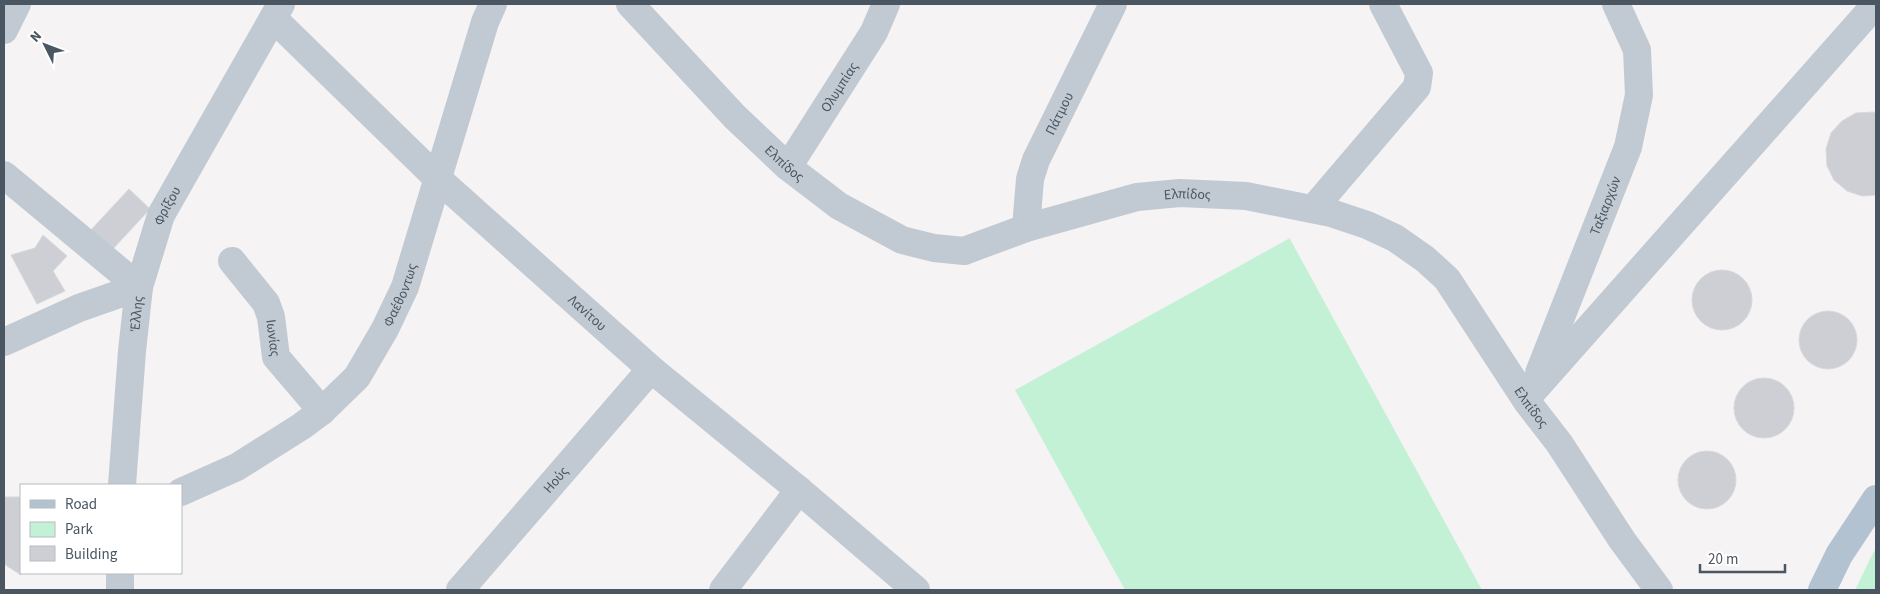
<svg xmlns="http://www.w3.org/2000/svg" width="1880" height="594" viewBox="0 0 1880 594" font-family="'Source Sans 3',sans-serif">
<rect width="100%" height="100%" fill="#f5f3f3"/>
<!-- green -->
<g fill="#c3f1d5">
<polygon points="1290,238 1290,239 1482,590 1125,590 1015,390"/>
<polygon points="1876,549 1876,590 1855,590 1873,553"/>
</g>
<!-- building -->
<g fill="#cdcfd5" stroke="#d7d9de">
<polygon points="1873,112 1876,113 1876,195 1862,196 1847,191 1834,180 1827,166 1826,149 1831,133 1842,121 1856,113"/>
<polygon points="129,189 150,209 111,251 90,231"/>
<polygon points="43,235 67,256 53,271 65,291 37,304 11,255 35,248"/>
<circle cx="1722" cy="300" r="30"/>
<circle cx="1828" cy="340" r="29"/>
<circle cx="1764" cy="408" r="30"/>
<circle cx="1707" cy="480" r="29"/>
<polygon points="4,497 21,497 21,575 4,564"/>
</g>
<g fill="none" stroke-linecap="round" stroke-linejoin="round">
<!-- minor -->
<g stroke="#c1cad2" stroke-width="28">
<path id="s1" d="M630,4L735,117L788,167L839,206L902,240L934,248L964,251L1026,228L1137,197L1180,193L1246,196L1331,213L1367,225L1395,238L1425,259L1447,279L1528,403L1559,443L1622,540L1659,590"/>
<path id="s2" d="M273,18L437,178L651,369L799,490L916,590"/>
<polyline points="4,30 17,4"/>
<path id="s3" d="M788,167L874,32L886,4"/>
<polyline points="4,175 139,287"/>
<polyline points="1313,209 1417,87 1419,73 1383,4"/>
<path id="s4" d="M1026,228L1030,179L1036,160L1113,4"/>
<path id="s5" d="M232,261L266,303L271,317L276,357L322,411"/>
<polyline points="4,342 79,308 139,287"/>
<path id="s6" d="M1539,373L1628,147L1639,95L1637,50L1616,4"/>
<polyline points="1533,391 1876,4"/>
<path id="s7" d="M122,485L132,351L139,287L161,215L281,4"/>
<path id="s8" d="M181,492L237,467L302,426L322,411L357,377L385,329L405,287L485,22L493,4"/>
<polyline points="120,590 120,573"/>
<path id="s9" d="M460,590L651,369"/>
<polyline points="723,590 799,490"/>
</g>
<!-- major -->
<polyline stroke="#b3c2d1" stroke-width="28" points="1822,590 1839,555 1876,499"/>
</g>
<g text-anchor="middle" stroke-width="5" stroke-linejoin="round" paint-order="stroke">
<!-- street labels -->
<g font-size="14" fill="#4a5661" stroke="#fff">
<text dy="5" stroke="none"><textPath href="#s3" startOffset="95">Ολυμπίας</textPath></text>
<text dy="5" stroke="none"><textPath href="#s4" startOffset="121">Πάτμου</textPath></text>
<text dy="5" stroke="none"><textPath href="#s1" startOffset="222">Ελπίδος</textPath></text>
<text dy="5" stroke="none"><textPath href="#s1" startOffset="658">Ελπίδος</textPath></text>
<text dy="5" stroke="none"><textPath href="#s6" startOffset="180">Ταξιαρχών</textPath></text>
<text dy="5" stroke="none"><textPath href="#s7" startOffset="285">Φρίξου</textPath></text>
<text dy="5" stroke="none"><textPath href="#s8" startOffset="305">Φαέθοντως</textPath></text>
<text dy="5" stroke="none"><textPath href="#s2" startOffset="431">Λανίτου</textPath></text>
<text dy="5" stroke="none"><textPath href="#s7" startOffset="172">Έλλης</textPath></text>
<text dy="5" stroke="none"><textPath href="#s5" startOffset="90">Ιωνίας</textPath></text>
<text dy="5" stroke="none"><textPath href="#s1" startOffset="1092">Ελπίδος</textPath></text>
<text dy="5" stroke="none"><textPath href="#s9" startOffset="146">Ηούς</textPath></text>
</g>
</g>
<!-- border -->
<rect width="1880" height="594" fill="none" stroke="#4a5661" stroke-width="10"/>
<!-- legend -->
<rect x="20" y="484" width="162" height="90" fill="#ffffff" stroke="#b7bbc0"/>
<rect x="30" y="500" width="25" height="8" fill="#b3c2d1" stroke="#b7bbc0"/>
<text x="65" y="509" font-size="15" fill="#4a5661">Road</text>
<rect x="30" y="522" width="25" height="15" fill="#c3f1d5" stroke="#b7bbc0"/>
<text x="65" y="534" font-size="15" fill="#4a5661">Park</text>
<rect x="30" y="546" width="25" height="15" fill="#cdcfd5" stroke="#b7bbc0"/>
<text x="65" y="559" font-size="15" fill="#4a5661">Building</text>
<!-- north arrow -->
<g transform="translate(45 45) rotate(312)" stroke="#ffffff" stroke-width="4" paint-order="stroke">
<path d="M0-4L9 19L0 12L-9 19Z" fill="#4a5661"/>
<text y="-8" font-size="14" font-weight="bold" text-anchor="middle" fill="#4a5661">N</text>
</g>
<!-- scale -->
<path d="M1700 564v8h85v-8" fill="none" stroke="#4a5661" stroke-width="2.5"/>
<text x="1708" y="564" font-size="15" fill="#4a5661" stroke="#ffffff" stroke-width="4" paint-order="stroke">20 m</text>
</svg>
